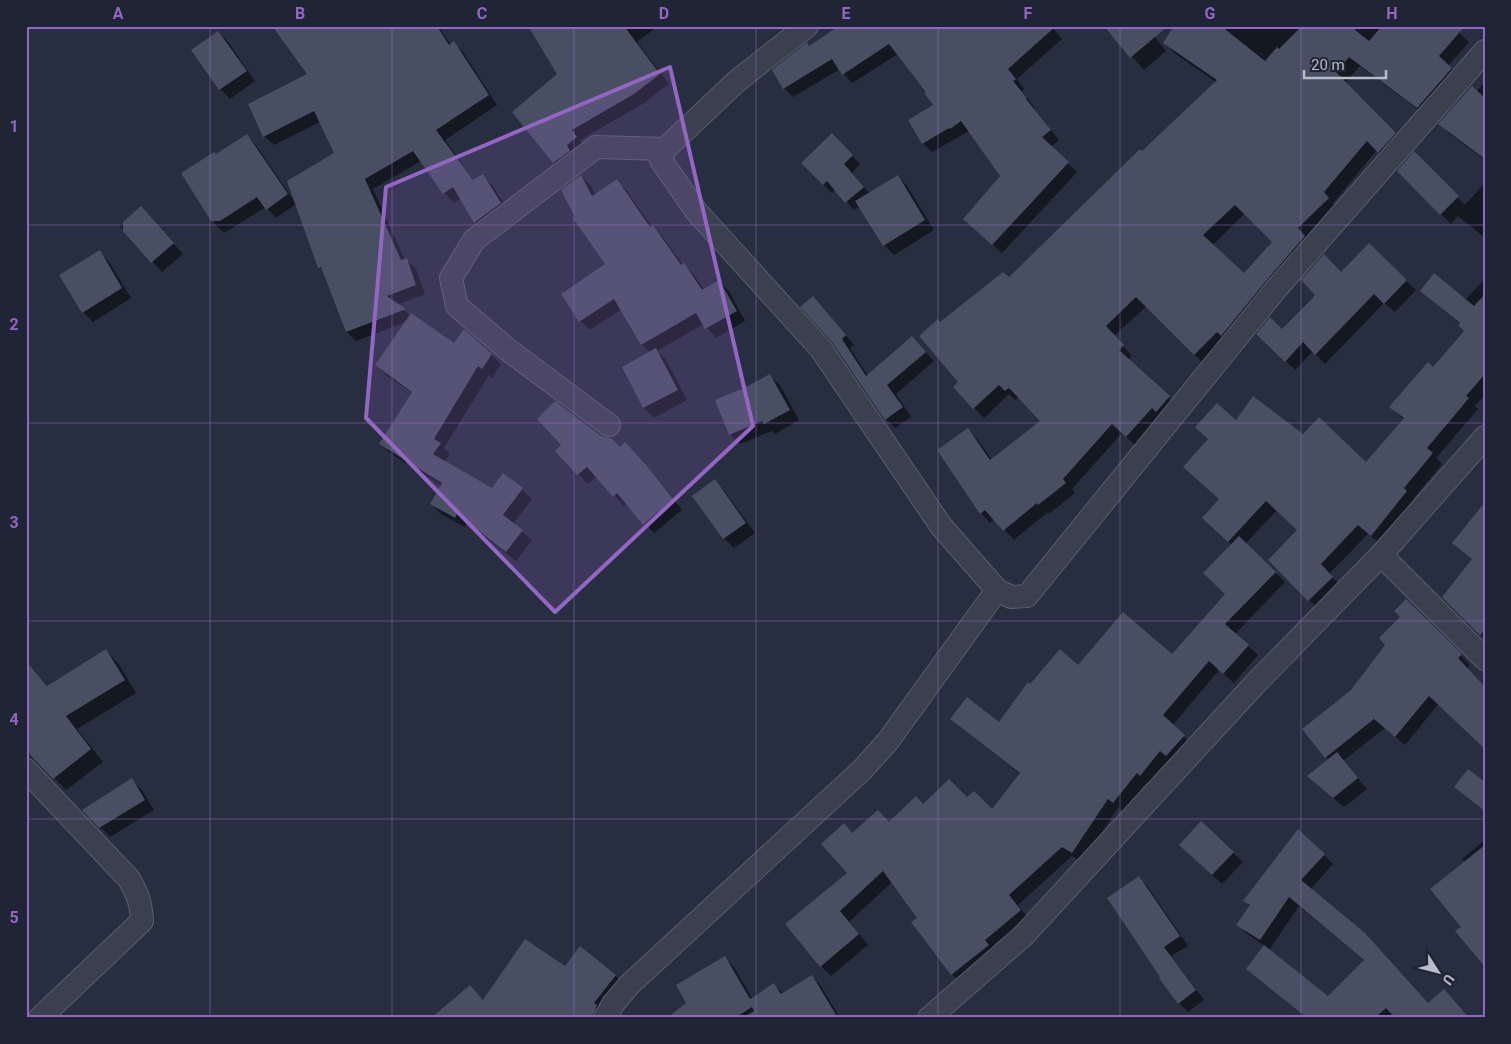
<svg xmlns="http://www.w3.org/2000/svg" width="1511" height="1044" viewBox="0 0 1511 1044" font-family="Roboto,sans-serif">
<rect width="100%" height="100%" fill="#262e3f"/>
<!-- shadow -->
<g fill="#0007" fill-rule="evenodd">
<polygon points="278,26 438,26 451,45 454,43 463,52 497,105 445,140 474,181 483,176 492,185 510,213 485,232 475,222 461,198 454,203 444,193 421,161 373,189 405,260 406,259 416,269 425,294 397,305 411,316 454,345 491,355 501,364 492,378 489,375 444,448 450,454 444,462 492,489 522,489 532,499 513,524 532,540 516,561 467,523 465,527 441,514 432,504 442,486 390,453 380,444 412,393 386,375 376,365 408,321 356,341 347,332 324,272 320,267 296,204 276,218 266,207 224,233 215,224 183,173 216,156 247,136 256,145 294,201 336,153 320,122 274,145 264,136 309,75"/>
<polygon points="528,26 658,26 637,42 669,84 644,103 580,140 586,147 563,172 554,163 514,112 559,75"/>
<polygon points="1051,26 1062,39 1017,79 1024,89 1022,91 1035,108 1034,109 1059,140 1051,147 1077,172 1002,253 974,228 1002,176 969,131 932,152 923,143 935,106 927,92 898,54 852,83 840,69 793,97 784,88 807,44 810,47"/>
<polygon points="1146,26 1166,51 1144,70 1107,28"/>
<path d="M1176,26H1452L1469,42L1448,66L1461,79L1428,117L1360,66L1345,83L1405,143L1389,161L1377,150L1333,203L1338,208L1204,364L1147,306L1114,336L1132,356L1128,360L1179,407L1136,446L1122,433L1072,489L1075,493L1049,514L1048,512L1014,540L995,519L990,523L981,513L968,430L978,440L992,460L1042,422L1019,397L1015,400L1009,394L984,418L955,387L960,382L940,323L1009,279L1216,82L1174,53L1165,43ZM1245,213L1274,242L1244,275L1212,246Z"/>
<polygon points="218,32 228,42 255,81 230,99 220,89 193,50"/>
<polygon points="1485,82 1485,160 1450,134 1440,124 1476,92"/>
<polygon points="832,135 860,164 852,173 870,194 898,176 907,186 934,230 894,255 884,245 860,206 854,210 835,189 832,193 803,163"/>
<polygon points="1414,153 1465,205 1485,183 1485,238 1458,216 1451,224 1398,171"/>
<polygon points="581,176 591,186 595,195 616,181 626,190 652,227 653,226 662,236 683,265 684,264 693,274 705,290 719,282 729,291 745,321 716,338 704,324 657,351 666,360 687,400 654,418 644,408 623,368 651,353 642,345 622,309 590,330 580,321 606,264 576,217"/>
<polygon points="141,208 183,254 162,272 120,226"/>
<polygon points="1369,245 1416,290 1395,312 1384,303 1325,364 1313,351 1295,370 1258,334 1282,330 1341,274"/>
<polygon points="100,252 109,262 131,298 93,322 83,312"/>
<polygon points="1485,279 1485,395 1475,406 1478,409 1436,458 1442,464 1413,499 1416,501 1381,544 1368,534 1329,574 1342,587 1319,610 1269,560 1299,531 1277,510 1245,544 1285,582 1235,634 1258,655 1234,683 1219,670 1172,726 1194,746 1151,785 1147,782 1124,812 1118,808 1082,862 1072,856 1018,905 1030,920 962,984 952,974 918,918 892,882 849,922 868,945 831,976 821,966 849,873 853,834 889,823 923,805 967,799 992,811 1020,774 962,728 952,718 999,724 1030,685 1078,666 1172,656 1227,594 1232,545 1213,527 1220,499 1236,421 1303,436 1366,464 1404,420 1391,407 1433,369 1466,331 1460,324 1421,291 1465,300"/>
<polygon points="822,307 854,345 850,348 868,376 921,347 934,361 896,394 911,417 895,428 886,419"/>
<polygon points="770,376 780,385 799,420 775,434 772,431 740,444 730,434 747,388"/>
<polygon points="601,437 620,448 635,454 657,478 682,510 654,533 627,503 624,506 597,476 588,484 556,451"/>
<polygon points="714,481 724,491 755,533 734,548 724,538 694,496"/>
<polygon points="1485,523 1485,638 1443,597 1473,560 1454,543"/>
<polygon points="1406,601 1470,665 1405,745 1385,728 1343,761 1367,789 1344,807 1319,786 1329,760 1303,729 1352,691 1387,645 1401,617"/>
<polygon points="106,651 118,663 136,693 77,729 103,762 66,790 35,759 26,662 48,686"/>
<polygon points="132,780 142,790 154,810 110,837 84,810"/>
<polygon points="1485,840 1485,965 1462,927 1465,863 1462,859"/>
<polygon points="1233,853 1243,862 1222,884 1191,855"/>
<polygon points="1324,855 1333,864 1311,889 1431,1008 1468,1018 1369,1018 1365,961 1299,906 1270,949 1247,934 1238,924 1251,906 1245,901"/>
<polygon points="1139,878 1148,887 1188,946 1171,956 1204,1000 1188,1012 1179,1003"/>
<polygon points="580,948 616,976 625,985 605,1018 448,1018 470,987 484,1001 565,968"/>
<polygon points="725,958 734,967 752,998 774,984 784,994 812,977 821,986 840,1018 670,1018 688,1003"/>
</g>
<!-- building -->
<g fill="#484f63" fill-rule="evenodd">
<polygon points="272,26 437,26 449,45 454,41 489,95 436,130 473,180 483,174 501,203 474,223 453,187 443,194 413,151 365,179 401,260 407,258 416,285 387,296 406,309 346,332 321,267 318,268 287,181 334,153 314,111 263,137 248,104 307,74"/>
<polygon points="528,26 624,26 660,74 634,94 572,130 577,137 567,145 570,151 553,163 512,112 557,74"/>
<polygon points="839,26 1056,26 1008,69 1016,79 1013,81 1027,98 1026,99 1051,130 1042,137 1069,162 992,245 963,219 1000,176 961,121 950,129 949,128 922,144 908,120 933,105 924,93 926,92 889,44 842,75 832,59 783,89 772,70 807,42 809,46"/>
<polygon points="1104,26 1168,26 1130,58"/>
<path d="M1174,26H1221L1265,61L1277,47L1279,49L1302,26H1350L1369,41L1382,26H1465L1439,56L1452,68L1417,108L1349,57L1336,72L1396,133L1378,153L1367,141L1324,192L1329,198L1298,228L1305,236L1266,281L1221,336L1217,332L1194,355L1136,297L1106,326L1124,345L1119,350L1170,396L1156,412L1152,408L1126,437L1112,424L1063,479L1066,483L1038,505L1037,503L1003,531L985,510L980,514L937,450L968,428L990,460L1040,421L1009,388L1005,391L999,385L973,409L953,387L958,382L919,336L938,319L940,322L1003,272L1009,277L1140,149L1142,151L1217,80L1163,43ZM1235,205L1272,242L1244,273L1203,235Z"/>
<polygon points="218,31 247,71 219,90 191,50"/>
<polygon points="1472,86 1485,98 1485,159 1438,124"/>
<polygon points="832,133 853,155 844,164 864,187 845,203 827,181 823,185 801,163"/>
<polygon points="247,134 288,194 266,210 257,197 220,221 211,221 181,173 214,152 216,154"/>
<polygon points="1414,151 1459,196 1440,215 1397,171"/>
<polygon points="581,175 592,196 617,179 650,227 653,225 681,265 684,263 702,290 719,280 737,311 705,329 696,313 641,345 614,299 579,322 561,294 605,264 573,218 575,217 561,190"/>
<polygon points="898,175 925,220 883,246 855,201"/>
<polygon points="141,206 174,243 151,263 123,231 123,222"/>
<polygon points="1369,243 1407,280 1384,304 1374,294 1315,355 1303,342 1285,362 1256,334 1270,317 1282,329 1312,299 1315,295 1301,280 1324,254 1341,272"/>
<polygon points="100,250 122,288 82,313 59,275"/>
<polygon points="1434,273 1474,306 1485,294 1485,374 1466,396 1469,398 1427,448 1433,453 1404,488 1407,491 1371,536 1358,525 1321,564 1333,577 1308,601 1268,560 1297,530 1266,501 1228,542 1202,518 1219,499 1183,467 1208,439 1195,427 1217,403 1236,420 1253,396 1303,434 1319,417 1366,462 1404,418 1389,407 1428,362 1433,367 1464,331 1458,325 1460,323 1420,291"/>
<polygon points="813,296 846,335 842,339 866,376 912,336 926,352 887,385 903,407 885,420 832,342 800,307"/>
<polygon points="411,313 454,343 464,329 492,354 482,369 478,366 434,439 441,443 433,454 492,488 503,473 523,488 503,515 523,530 506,552 457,514 455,518 430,504 442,483 379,444 412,392 375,365"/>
<polygon points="656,348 678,390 643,408 622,367"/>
<polygon points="770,374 790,410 764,424 762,421 729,435 715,400 746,387"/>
<polygon points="555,401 601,436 611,438 620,447 625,442 647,466 673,499 643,525 617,493 613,497 587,467 577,475 555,451 561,445 537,419"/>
<polygon points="715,479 746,523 723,539 692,496"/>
<polygon points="1485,502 1485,630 1480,635 1442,597 1472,559 1452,543"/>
<polygon points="1239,536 1276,572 1225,624 1249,645 1223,674 1209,661 1163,715 1185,735 1166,756 1160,751 1140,776 1137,773 1113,803 1108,799 1072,853 1062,847 1009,895 1021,910 985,940 989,945 951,975 911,922 917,918 883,871 840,911 859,934 820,967 785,924 847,873 821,844 844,823 852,833 878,810 889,822 916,796 923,804 949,779 967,797 974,791 992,809 1020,773 950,719 967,697 999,722 1028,682 1030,684 1060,649 1078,665 1123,612 1172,654 1225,594 1203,573"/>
<polygon points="1406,599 1462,654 1458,658 1485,687 1485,749 1429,696 1395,737 1374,719 1325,758 1302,729 1351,690 1385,645 1379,638 1400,617 1394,611"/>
<polygon points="106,649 125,680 66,716 91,749 53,779 26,750 26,661 47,686"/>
<polygon points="1337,752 1358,778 1333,798 1307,776"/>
<polygon points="1468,769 1485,782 1485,811 1454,787"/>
<polygon points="132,778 145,800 99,828 82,810"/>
<polygon points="1201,821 1234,852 1212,875 1179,845"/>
<polygon points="1298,829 1325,854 1301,880 1365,933 1428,1003 1444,989 1469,1018 1395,1018 1386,1008 1375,1018 1305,1018 1306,1017 1246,969 1264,945 1328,996 1364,960 1289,897 1260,940 1236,925 1250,905 1243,901"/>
<polygon points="1485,845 1485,967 1455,931 1461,927 1430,889"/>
<polygon points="1139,876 1180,936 1164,947 1196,990 1178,1004 1159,978 1160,977 1107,898"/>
<polygon points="525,939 565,966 580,946 616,975 594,1003 597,1005 592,1018 431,1018 470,985 483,1000"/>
<polygon points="725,956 750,999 774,983 781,994 812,975 838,1018 742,1018 754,1011 752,1007 735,1018 667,1018 686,1003 676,985"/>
</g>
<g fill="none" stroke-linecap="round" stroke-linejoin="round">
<!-- street casing -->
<g stroke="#585e6d" stroke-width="24">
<g id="street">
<polyline points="807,26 737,81 665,149 661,160 696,211 821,349 941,526 997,590 1011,597 1027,596 1276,289 1485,51"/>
<polyline points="609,425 507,349 457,306 451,278 474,240 596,147 665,149"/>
<polyline points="1381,555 1485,659"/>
<path d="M26,770L129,879C138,895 141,903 142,921L40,1018"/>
<polyline points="605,1018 613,1004 629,985 862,770 888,741 997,590"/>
<polyline points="929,1018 1023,936 1255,684 1381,555 1485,437"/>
</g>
</g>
<!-- street -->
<use href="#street" stroke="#3b404f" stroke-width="22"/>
</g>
<!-- marked area -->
<path fill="#9366c3" fill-opacity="0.2" stroke="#9366c3" stroke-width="4" stroke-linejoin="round" d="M670,67L753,426L555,612L366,418L386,187Z"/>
<!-- grid -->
<path fill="none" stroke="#9366c3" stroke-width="1" stroke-opacity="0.55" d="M210,26V1018M392,26V1018M574,26V1018M756,26V1018M938,26V1018M1120,26V1018M1301,26V1018M26,225H1485M26,423H1485M26,621H1485M26,819H1485"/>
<!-- border -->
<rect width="1511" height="1044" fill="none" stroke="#1f2534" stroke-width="55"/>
<!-- north arrow -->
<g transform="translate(1438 972) rotate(126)" stroke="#1f2534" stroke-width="4" paint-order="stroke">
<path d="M0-4L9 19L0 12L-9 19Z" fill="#b7bcca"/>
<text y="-8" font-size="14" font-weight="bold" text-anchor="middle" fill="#b7bcca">U</text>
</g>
<!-- scale -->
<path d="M1304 70v8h82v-8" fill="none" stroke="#b7bcca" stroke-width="2.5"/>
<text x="1311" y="70" font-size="15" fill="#b7bcca" stroke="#1f2534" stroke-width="4" paint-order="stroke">20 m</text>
<rect x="28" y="28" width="1456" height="988" fill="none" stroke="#9366c3" stroke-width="2"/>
<g font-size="16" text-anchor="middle" font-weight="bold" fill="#9366c3">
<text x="118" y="19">A</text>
<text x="300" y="19">B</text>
<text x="482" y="19">C</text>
<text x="664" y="19">D</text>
<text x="846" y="19">E</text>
<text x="1028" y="19">F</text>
<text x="1210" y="19">G</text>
<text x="1392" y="19">H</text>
<text x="14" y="132">1</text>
<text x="14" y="330">2</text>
<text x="14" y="528">3</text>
<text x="14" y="725">4</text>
<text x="14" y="923">5</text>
</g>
</svg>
